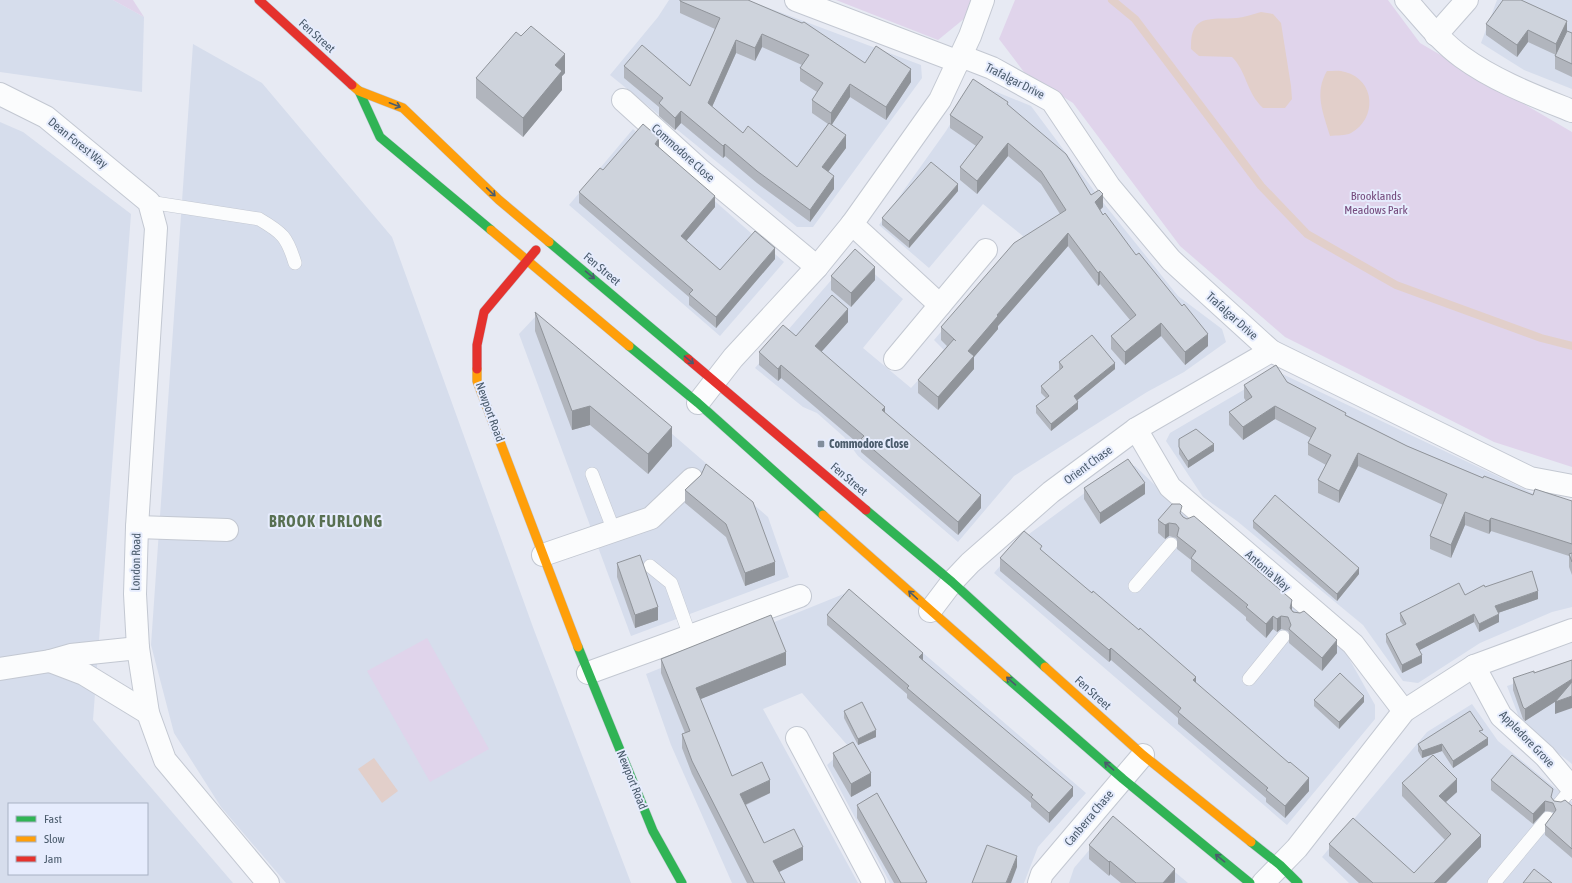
<svg xmlns="http://www.w3.org/2000/svg" width="1572" height="883" viewBox="0 0 1572 883" font-family="'Asap Condensed',sans-serif">
<rect width="100%" height="100%" fill="#e7eaf3"/>
<!-- residential -->
<g fill="#d6ddec" fill-rule="evenodd">
<polygon points="0,0 113,0 144,17 142,92 0,72"/>
<polygon points="669,0 747,0 921,65 922,78 813,227 797,227 610,75 658,17"/>
<polygon points="1497,0 1572,0 1572,89 1524,70 1481,43"/>
<polygon points="193,44 262,83 392,237 534,630 631,883 286,883 221,807 174,733 151,645"/>
<polygon points="975,83 1031,106 1101,200 1178,296 1222,329 1226,342 1184,372 1147,392 1014,476 958,542 858,456 844,437 817,413 803,407 755,368 853,255 903,299 863,348 911,388 945,351 934,340 1023,236 983,204 929,268 879,225 946,131"/>
<path d="M0,122L23,132L131,214L93,720L233,883H0ZM9,804H147V874H9Z"/>
<polygon points="633,129 784,262 720,336 569,205"/>
<polygon points="536,316 768,517 789,577 631,636 519,334"/>
<polygon points="1276,371 1541,497 1572,503 1572,607 1552,612 1480,643 1418,683 1403,681 1363,625 1237,521 1203,497 1166,441 1170,433"/>
<polygon points="1124,464 1135,466 1182,511 1346,653 1375,705 1375,719 1287,825 994,573 1025,537"/>
<polygon points="851,591 1086,793 1038,847 1024,883 890,883 827,765 848,746 802,693 763,709 858,883 732,883 671,745 646,674"/>
<polygon points="1572,664 1572,764 1522,725 1507,686"/>
<polygon points="1472,704 1498,741 1572,802 1572,883 1349,883 1322,857 1427,732"/>
<polygon points="1114,821 1188,883 1069,883 1074,868"/>
</g>
<!-- green -->
<g fill="#e0d4eb">
<polygon points="113,0 133,0 144,17"/>
<polygon points="836,0 972,0 965,18 938,40"/>
<polygon points="1015,0 1388,0 1420,43 1572,132 1572,467 1494,442 1285,337 1180,246 1073,103 1024,72 999,39"/>
<polygon points="427,638 489,749 430,782 367,671"/>
</g>
<!-- water -->
<g fill="#e2cfca">
<path d="M1261,12L1273,14L1281,23L1291,86L1292,99L1285,108H1263C1246,92 1247,72 1232,57L1199,56L1191,49C1190,13 1210,20 1237,18C1245,17 1253,14 1261,12Z"/>
<path d="M1327,71C1333,71 1340,70 1345,72C1376,80 1377,119 1351,133C1346,136 1336,135 1330,136C1323,112 1314,93 1327,71Z"/>
<polygon points="374,758 398,791 382,803 358,769"/>
</g>
<g fill="none" stroke-linecap="round" stroke-linejoin="round">
<!-- stream -->
<polyline stroke="#e2cfca" stroke-width="8" points="1112,0 1135,19 1261,186 1307,234 1396,285 1541,338 1572,346"/>
<!-- lane casing -->
<g stroke="#c3c8d2" stroke-width="14">
<g id="lane">
<path d="M149,202L259,219C283,233 287,237 295,263"/>
<polyline points="592,474 614,531"/>
<polyline points="650,566 671,583 690,636"/>
<polyline points="1135,586 1171,544"/>
<polyline points="1249,679 1283,637"/>
<polyline points="1559,804 1572,788"/>
<polyline points="1494,883 1548,818"/>
</g>
</g>
<!-- street casing -->
<g stroke="#c3c8d2" stroke-width="24">
<g id="street">
<polyline points="796,0 959,62"/>
<path d="M1406,0C1424,20 1440,41 1462,57C1495,81 1535,96 1572,111"/>
<polyline points="1436,35 1467,0"/>
<polyline points="961,56 992,68 1052,101 1109,186 1171,260 1271,351 1530,478 1572,486"/>
<polyline points="0,94 46,117 149,202 156,228 137,527 135,594 138,648 148,713 165,760 268,883"/>
<polyline points="623,100 699,169 817,267"/>
<polyline points="852,224 940,305"/>
<polyline points="895,359 986,250"/>
<polyline points="698,403 733,358 817,267 852,224 940,100 970,36 983,0"/>
<polyline points="1136,429 1170,487 1353,644 1404,711"/>
<polyline points="137,527 227,530"/>
<polyline points="543,555 651,518 692,479"/>
<polyline points="930,611 952,582 970,563 1051,492 1136,429 1271,351"/>
<polyline points="50,661 84,674 148,713"/>
<polyline points="1474,666 1501,716 1545,756 1572,788"/>
<polyline points="0,669 50,661 71,655 138,648"/>
<polyline points="588,673 800,596"/>
<polyline points="797,738 874,883"/>
<polyline points="1039,883 1042,874 1143,755"/>
<polyline points="1263,883 1297,848 1404,711 1474,666 1572,630"/>
</g>
</g>
<!-- fast casing -->
<g stroke="#c1c7d1" stroke-width="10">
<g id="fast">
<polyline points="359,91 380,137 491,230"/>
<polyline points="549,242 688,359"/>
<polyline points="629,346 698,403 823,515"/>
<polyline points="866,510 952,582 1045,667"/>
<polyline points="578,647 653,831 682,883"/>
<polyline points="1006,677 1123,779 1250,883"/>
<polyline points="1251,842 1280,865 1298,883"/>
</g>
</g>
<!-- slow casing -->
<g stroke="#c1c7d1" stroke-width="10">
<g id="slow">
<polyline points="352,85 359,91 403,108 499,200 549,242"/>
<polyline points="491,230 629,346"/>
<polyline points="477,369 477,381 578,647"/>
<polyline points="823,515 1006,677"/>
<polyline points="1045,667 1143,755 1251,842"/>
</g>
</g>
<!-- jam casing -->
<g stroke="#c1c7d1" stroke-width="10">
<g id="jam">
<polyline points="259,0 352,85"/>
<polyline points="688,359 866,510"/>
<polyline points="477,369 477,345 484,312 536,250"/>
</g>
</g>
<!-- lane -->
<use href="#lane" stroke="#fbfcfd" stroke-width="13"/>
<!-- street -->
<use href="#street" stroke="#fbfcfd" stroke-width="22"/>
<!-- fast -->
<use href="#fast" stroke="#30b455" stroke-width="9"/>
<!-- slow -->
<use href="#slow" stroke="#ff9f0a" stroke-width="9"/>
<!-- jam -->
<use href="#jam" stroke="#e5322d" stroke-width="9"/>
</g>
<!-- wall -->
<g fill="#b1b5bd" fill-rule="evenodd">
<path d="M680,1L865,63L911,82L886,120L850,97L832,124L846,148L828,172L834,189L810,222L757,183L725,156L723,158L681,123L675,130L659,116V107L624,78V66L690,86L715,29L680,13ZM762,47L802,65L800,68V81L817,92L812,100V113L828,124L797,167L743,133L712,107L736,53L755,61Z"/>
<polygon points="1486,24 1567,31 1572,33 1572,77 1555,69 1555,56 1556,55 1528,42 1517,57 1486,35"/>
<polygon points="565,73 562,76 562,90 523,137 476,98 476,78"/>
<polygon points="1008,106 1091,195 1103,207 1100,210 1103,215 1136,255 1208,346 1185,365 1161,336 1125,365 1111,349 1111,336 1130,320 1100,284 1098,286 1068,246 998,326 998,329 974,357 974,369 938,410 918,393 918,380 947,346 941,340 941,327 1060,214 1041,184 1008,156 977,194 960,180 960,167 976,146 950,128 950,115"/>
<polygon points="659,147 715,207 686,241 720,270 775,259 716,328 689,305 689,297 579,203 579,192 603,170"/>
<polygon points="958,191 909,248 882,225 882,218"/>
<polygon points="831,276 875,280 851,307 831,290"/>
<polygon points="535,312 672,446 648,474 590,425 572,430 535,331"/>
<polygon points="848,322 821,352 885,413 981,508 958,535 861,452 861,446 781,378 778,381 759,365 759,352 796,336"/>
<polygon points="1059,362 1115,369 1077,400 1078,409 1051,431 1036,413 1036,406 1046,398 1041,393 1041,386 1060,370 1059,369"/>
<polygon points="1287,382 1346,415 1407,446 1483,478 1533,495 1572,501 1572,575 1569,567 1569,556 1491,531 1489,534 1465,525 1451,558 1430,549 1430,536 1443,505 1358,466 1339,503 1318,493 1318,480 1326,465 1308,455 1308,443 1311,438 1275,419 1243,440 1229,425 1229,412 1246,401 1244,398 1244,385"/>
<polygon points="1179,439 1214,451 1188,468 1179,454"/>
<polygon points="701,475 775,575 745,586 726,537 685,503 685,490"/>
<polygon points="1084,488 1145,494 1100,524 1084,499"/>
<polygon points="1182,515 1183,517 1292,610 1337,653 1322,671 1289,643 1289,633 1288,631 1281,629 1277,632 1273,629 1266,638 1246,620 1246,617 1191,571 1191,560 1177,549 1177,540 1176,538 1169,536 1165,539 1158,533 1158,520"/>
<polygon points="1253,521 1359,574 1337,601 1253,528"/>
<polygon points="1042,551 1196,683 1309,791 1285,818 1266,802 1266,798 1178,724 1178,718 1111,660 1109,662 1000,571 1000,558"/>
<polygon points="617,563 658,620 635,628 617,577"/>
<polygon points="1485,587 1538,599 1498,613 1499,622 1479,632 1474,622 1419,650 1422,663 1402,673 1386,642 1386,634 1403,625 1400,621 1400,613 1465,595"/>
<polygon points="827,615 923,661 1073,796 1049,823 1031,807 1031,803 907,698 907,694 827,625"/>
<polygon points="661,659 786,665 700,699 732,776 770,793 746,805 764,843 803,860 779,872 785,883 747,883 692,774 682,748 682,734 685,733 661,673"/>
<polygon points="1572,660 1555,714 1556,701 1525,721 1523,719 1513,690 1513,678 1534,673"/>
<polygon points="1314,700 1364,702 1339,729 1314,706"/>
<polygon points="844,711 876,737 858,745 844,718"/>
<polygon points="1483,734 1488,745 1453,768 1442,751 1422,758 1418,751 1418,744"/>
<polygon points="833,753 871,786 851,797 833,766"/>
<polygon points="1491,780 1553,799 1554,801 1572,806 1572,858 1545,835 1545,825 1554,813 1553,812 1545,811 1533,824 1491,790"/>
<polygon points="1402,783 1457,792 1446,802 1481,847 1446,883 1359,883 1329,856 1329,844 1414,873 1445,840 1402,796"/>
<polygon points="857,805 927,883 894,883 857,818"/>
<polygon points="1089,845 1175,882 1174,883 1121,883 1110,874 1109,876 1089,859"/>
</g>
<!-- shaded-wall -->
<g fill="#90949a">
<polygon points="1567,21 1567,33 1556,55 1556,44"/>
<polygon points="1528,30 1528,42 1517,57 1517,45"/>
<polygon points="762,34 762,47 755,61 755,48"/>
<polygon points="736,40 736,53 708,116 708,103"/>
<polygon points="565,54 565,73 562,76 562,90 523,137 523,118 555,65"/>
<polygon points="911,69 911,82 886,120 886,107"/>
<polygon points="850,84 850,97 831,126 831,113"/>
<polygon points="681,111 681,123 675,130 675,118"/>
<polygon points="846,135 846,148 822,180 822,167"/>
<polygon points="659,138 659,149 655,144"/>
<polygon points="1008,143 1008,156 977,194 977,181"/>
<polygon points="725,144 725,156 723,158 723,146"/>
<polygon points="834,176 834,189 810,222 810,210"/>
<polygon points="958,184 958,191 909,248 909,241"/>
<polygon points="1103,194 1103,207 1095,215 1095,202"/>
<polygon points="715,196 715,207 681,247 681,236"/>
<polygon points="1068,233 1068,246 998,326 998,329 974,357 974,369 938,410 938,397 968,351 997,315"/>
<polygon points="775,248 775,259 716,328 716,317"/>
<polygon points="875,267 875,280 851,307 851,293"/>
<polygon points="1100,271 1100,284 1098,286 1098,273"/>
<polygon points="848,309 848,322 815,359 815,346"/>
<polygon points="1161,323 1161,336 1125,365 1125,352"/>
<polygon points="1208,334 1208,346 1185,365 1185,352"/>
<polygon points="1115,363 1115,369 1074,403 1074,396"/>
<polygon points="781,365 781,378 778,381 778,369"/>
<polygon points="1078,402 1078,409 1051,431 1051,424"/>
<polygon points="590,406 590,425 572,430 572,411"/>
<polygon points="1275,406 1275,419 1243,440 1243,427"/>
<polygon points="885,407 885,420 882,410"/>
<polygon points="672,427 672,446 648,474 648,454"/>
<polygon points="1214,444 1214,451 1188,468 1188,461"/>
<polygon points="1358,453 1358,466 1339,503 1339,491"/>
<polygon points="1145,483 1145,494 1100,524 1100,513"/>
<polygon points="981,495 981,508 958,535 958,522"/>
<polygon points="1465,512 1465,525 1451,558 1451,545"/>
<polygon points="1491,518 1491,531 1489,534 1489,521"/>
<polygon points="1169,523 1169,536 1165,539 1165,525"/>
<polygon points="775,562 775,575 745,586 745,573"/>
<polygon points="1359,568 1359,574 1337,601 1337,594"/>
<polygon points="1538,591 1538,599 1495,614 1495,606"/>
<polygon points="1292,600 1292,614 1290,608"/>
<polygon points="658,607 658,620 635,628 635,615"/>
<polygon points="1474,614 1474,622 1416,652 1416,644"/>
<polygon points="1499,614 1499,622 1479,632 1479,624"/>
<polygon points="1273,616 1273,629 1266,638 1266,624"/>
<polygon points="1281,616 1281,629 1277,632 1277,619"/>
<polygon points="1337,640 1337,653 1322,671 1322,658"/>
<polygon points="1111,648 1111,660 1109,662 1109,650"/>
<polygon points="786,652 786,665 696,701 696,688"/>
<polygon points="923,653 923,663 919,657"/>
<polygon points="1422,655 1422,663 1402,673 1402,665"/>
<polygon points="1196,677 1196,689 1193,680"/>
<polygon points="1572,679 1572,691 1525,721 1525,709"/>
<polygon points="1364,696 1364,702 1339,729 1339,722"/>
<polygon points="1572,696 1572,708 1555,714 1555,702"/>
<polygon points="876,730 876,737 858,745 858,739"/>
<polygon points="1488,738 1488,745 1453,768 1453,761"/>
<polygon points="1442,744 1442,751 1422,758 1422,751"/>
<polygon points="871,773 871,786 851,797 851,784"/>
<polygon points="1309,778 1309,791 1285,818 1285,806"/>
<polygon points="1457,779 1457,792 1439,808 1439,796"/>
<polygon points="770,780 770,793 740,807 740,794"/>
<polygon points="1073,787 1073,796 1049,823 1049,813"/>
<polygon points="1545,801 1545,811 1533,824 1533,814"/>
<polygon points="1481,835 1481,847 1446,883 1434,883"/>
<polygon points="803,847 803,860 773,875 773,861"/>
<polygon points="1017,856 1017,867 1011,883 1006,883"/>
<polygon points="1110,861 1110,874 1109,876 1109,862"/>
<polygon points="1175,869 1175,882 1174,883 1163,883"/>
</g>
<!-- building -->
<g fill="#ced3dc" stroke="#90949a">
<polygon points="680,0 748,0 802,23 804,22 865,63 876,46 911,69 886,107 850,84 831,113 812,100 823,83 800,68 809,55 762,34 755,48 736,40 708,103 743,133 748,126 797,167 829,123 846,135 822,167 834,176 810,210 757,171 725,144 723,146 681,111 675,118 659,103 663,98 624,66 642,45 690,86 720,18 680,1"/>
<polygon points="1503,0 1521,0 1567,21 1556,44 1528,30 1517,45 1486,24"/>
<polygon points="531,26 565,54 555,65 562,71 523,118 476,78 516,32 521,36"/>
<polygon points="1567,31 1572,33 1572,64 1555,56"/>
<polygon points="973,79 1008,102 1007,104 1066,154 1091,195 1099,190 1103,194 1095,202 1103,215 1105,213 1136,255 1139,253 1182,306 1184,304 1208,334 1185,352 1161,323 1125,352 1111,336 1136,315 1100,271 1098,273 1068,233 997,315 998,316 968,351 974,356 938,397 918,380 954,339 956,341 941,327 1014,243 1066,210 1041,171 1008,143 977,181 960,167 983,137 950,115"/>
<polygon points="643,124 659,138 655,144 715,196 681,236 720,270 755,231 775,248 716,317 689,294 693,290 579,192 600,168 603,170"/>
<polygon points="931,162 958,184 909,241 882,218"/>
<polygon points="855,249 875,267 851,293 831,276"/>
<polygon points="832,295 848,309 815,346 885,407 882,410 981,495 958,522 861,439 864,436 781,365 778,369 759,352 783,325 796,336"/>
<polygon points="535,312 672,427 648,454 590,406 572,411"/>
<polygon points="1092,335 1115,363 1074,396 1078,402 1051,424 1036,406 1049,396 1041,386 1063,367 1059,362"/>
<polygon points="1276,365 1287,382 1346,413 1345,415 1407,446 1483,478 1484,476 1533,495 1535,489 1572,501 1572,544 1491,518 1489,521 1465,512 1451,545 1430,536 1447,494 1358,453 1339,491 1318,480 1331,455 1308,443 1316,428 1275,406 1243,427 1229,412 1252,397 1244,385"/>
<polygon points="1196,429 1214,444 1188,461 1179,447 1179,439"/>
<polygon points="1128,459 1145,483 1100,513 1084,488"/>
<polygon points="706,464 753,502 775,562 745,573 726,524 685,490 701,475"/>
<polygon points="1275,495 1359,568 1337,594 1253,521"/>
<polygon points="1172,504 1180,504 1182,506 1180,513 1183,517 1187,519 1194,516 1292,600 1290,608 1293,612 1300,613 1304,611 1337,640 1322,658 1289,629 1291,625 1288,617 1281,616 1277,619 1273,616 1266,624 1246,607 1248,605 1191,558 1196,551 1177,536 1179,528 1176,524 1169,523 1165,525 1158,520"/>
<polygon points="1024,531 1042,546 1040,549 1092,593 1093,591 1139,630 1140,628 1196,677 1193,680 1289,763 1290,762 1309,778 1285,806 1266,790 1268,788 1178,712 1181,708 1111,648 1109,650 1000,558"/>
<polygon points="1572,553 1572,562 1569,554"/>
<polygon points="640,555 658,607 635,615 617,563"/>
<polygon points="1532,571 1538,591 1495,606 1499,614 1479,624 1474,614 1416,644 1422,655 1402,665 1386,634 1406,624 1400,613 1459,583 1465,595 1484,585 1485,587"/>
<polygon points="849,589 923,653 919,657 1073,787 1049,813 1031,797 1033,795 907,688 909,686 827,615"/>
<polygon points="771,615 786,652 696,688 732,776 762,762 770,780 740,794 764,843 794,829 803,847 773,861 785,883 754,883 692,761 682,734 690,731 661,659"/>
<polygon points="1572,660 1572,679 1525,709 1523,707 1513,678 1534,671 1534,673"/>
<polygon points="1340,673 1364,696 1339,722 1314,700"/>
<polygon points="1572,682 1572,696 1555,702"/>
<polygon points="862,702 876,730 858,739 844,711"/>
<polygon points="1470,711 1483,730 1479,731 1488,738 1453,761 1442,744 1422,751 1418,744"/>
<polygon points="853,742 871,773 851,784 833,753"/>
<polygon points="1433,755 1457,779 1439,796 1481,835 1434,883 1373,883 1329,844 1353,818 1414,873 1451,834 1402,783"/>
<polygon points="1512,755 1553,789 1551,797 1554,801 1561,802 1565,800 1572,806 1572,849 1545,825 1556,810 1553,803 1545,801 1533,814 1491,780"/>
<polygon points="877,793 927,882 925,883 901,883 857,805"/>
<polygon points="1113,816 1175,869 1163,883 1136,883 1110,861 1109,862 1089,845"/>
<polygon points="987,845 1017,856 1006,883 972,883"/>
<polygon points="1534,869 1552,883 1523,883"/>
</g>
<!-- one-way arrows -->
<defs><path id="oneway-shaft" d="M-6 0H5M1.5-3L5.5 0L1.5 3" fill="none" stroke-width="1.6" stroke-linecap="round" stroke-linejoin="round"/></defs>
<g stroke="#4b5c6d">
<use href="#oneway-shaft" transform="translate(395 105) rotate(21)"/>
<use href="#oneway-shaft" transform="translate(491 192) rotate(44)"/>
<use href="#oneway-shaft" transform="translate(590 275) rotate(40)"/>
<use href="#oneway-shaft" transform="translate(689 360) rotate(40)"/>
<use href="#oneway-shaft" transform="translate(913 595) rotate(-138)"/>
<use href="#oneway-shaft" transform="translate(1011 681) rotate(-139)"/>
<use href="#oneway-shaft" transform="translate(1109 766) rotate(-139)"/>
<use href="#oneway-shaft" transform="translate(1220 858) rotate(-141)"/>
</g>
<!-- markers -->
<rect fill="#828e9c" stroke="#e6ecfd" stroke-width="1.5" x="817" y="440" width="8" height="8" rx="2"/>
<g text-anchor="middle" stroke-width="4" stroke-linejoin="round" paint-order="stroke">
<!-- street labels -->
<g font-size="12" fill="#4b5c6d" stroke="#e6ecfd">
<text transform="translate(317 36) rotate(42)" y="4">Fen Street</text>
<text transform="translate(1015 81) rotate(27)" y="4">Trafalgar Drive</text>
<text transform="translate(78 143) rotate(39)" y="4">Dean Forest Way</text>
<text transform="translate(683 153) rotate(42)" y="4">Commodore Close</text>
<text transform="translate(602 269) rotate(40)" y="4">Fen Street</text>
<text transform="translate(1232 316) rotate(42)" y="4">Trafalgar Drive</text>
<text transform="translate(490 412) rotate(70)" y="4">Newport Road</text>
<text transform="translate(1088 465) rotate(-36)" y="4">Orient Chase</text>
<text transform="translate(849 479) rotate(40)" y="4">Fen Street</text>
<text transform="translate(136 562) rotate(-89)" y="4">London Road</text>
<text transform="translate(1268 571) rotate(41)" y="4">Antonia Way</text>
<text transform="translate(1093 693) rotate(42)" y="4">Fen Street</text>
<text transform="translate(1527 739) rotate(46)" y="4">Appledore Grove</text>
<text transform="translate(632 780) rotate(68)" y="4">Newport Road</text>
<text transform="translate(1089 818) rotate(-50)" y="4">Canberra Chase</text>
</g>
<!-- park labels -->
<g font-size="12" fill="#744a7c" stroke="#e6ecfd">
<text x="1376" y="200">Brooklands<tspan x="1376" dy="14">Meadows Park</tspan></text>
</g>
<!-- poi labels -->
<g font-size="12" font-weight="bold" fill="#4b5c6d" stroke="#e6ecfd" text-anchor="start">
<text x="829" y="448">Commodore Close</text>
</g>
<!-- district labels -->
<g font-size="16" font-weight="bold" letter-spacing="1" fill="#587052" stroke="#e6ecfd">
<text x="326" y="527">BROOK FURLONG</text>
</g>
</g>
<!-- legend -->
<rect x="8" y="803" width="140" height="72" fill="#e6ecfd" stroke="#a8b2c3"/>
<rect x="16" y="816" width="20" height="6" fill="#30b455" stroke="#a8b2c3"/>
<text x="44" y="823" font-size="12" fill="#4b5c6d">Fast</text>
<rect x="16" y="836" width="20" height="6" fill="#ff9f0a" stroke="#a8b2c3"/>
<text x="44" y="843" font-size="12" fill="#4b5c6d">Slow</text>
<rect x="16" y="856" width="20" height="6" fill="#e5322d" stroke="#a8b2c3"/>
<text x="44" y="863" font-size="12" fill="#4b5c6d">Jam</text>
</svg>
